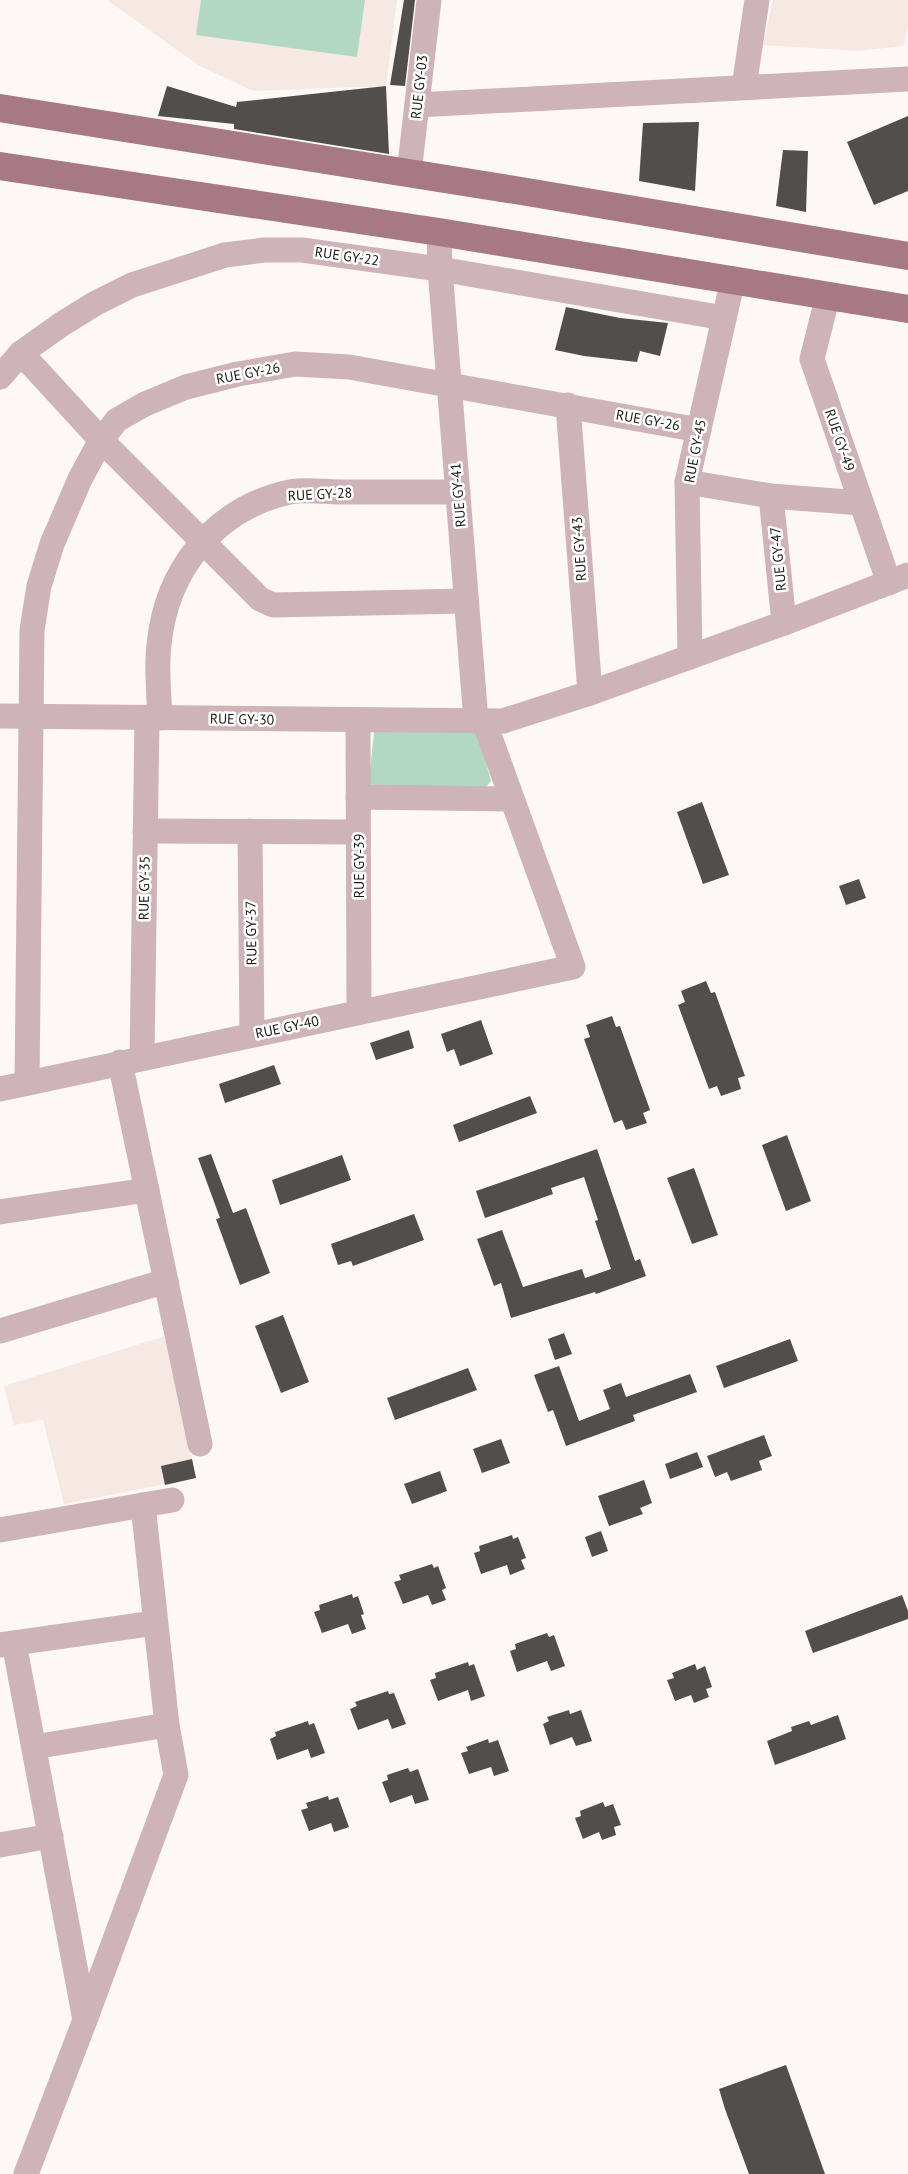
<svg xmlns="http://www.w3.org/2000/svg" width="908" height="2174" viewBox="0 0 908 2174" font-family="'PT Sans',sans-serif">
<rect width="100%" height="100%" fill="#fdf8f6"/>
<!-- built -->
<g fill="#f6e9e4">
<polygon points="107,0 397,0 386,86 253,91 198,65"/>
<polygon points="773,0 908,0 908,25 904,46 858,51 763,45"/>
<polygon points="165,1336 196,1478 64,1504 43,1420 14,1425 4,1386"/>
</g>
<!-- green -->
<g fill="#b2d8c3">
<polygon points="201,0 365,0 357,57 196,35"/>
<polygon points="470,728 478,734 491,781 486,787 372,786 369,780 374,732"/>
</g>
<!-- building -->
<g fill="#524e4c">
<polygon points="404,0 415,0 405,86 390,85"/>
<polygon points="167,86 236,107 237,102 386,86 389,154 234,129 234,124 158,116"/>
<polygon points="908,116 908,191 874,205 847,142"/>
<polygon points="699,122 695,191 639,181 643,123"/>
<polygon points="783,150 808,151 806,212 776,206"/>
<polygon points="566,307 620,318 668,323 660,356 640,351 637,362 584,356 555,350"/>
<polygon points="702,802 729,875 703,884 677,812"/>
<polygon points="859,879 866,898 846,905 839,886"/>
<polygon points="706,981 711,993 715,992 745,1076 738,1078 741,1089 721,1096 717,1086 709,1089 678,1005 685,1002 681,991"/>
<polygon points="612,1016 616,1027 620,1026 650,1110 643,1113 647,1123 626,1130 622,1120 614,1123 584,1039 590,1037 586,1025"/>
<polygon points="481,1020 493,1054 460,1066 454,1049 447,1052 441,1034"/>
<polygon points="409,1030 414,1048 376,1060 370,1043"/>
<polygon points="274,1065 281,1084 225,1103 219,1084"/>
<polygon points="530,1096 537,1113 459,1142 453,1125"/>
<polygon points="787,1135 811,1201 786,1211 762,1145"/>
<polygon points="597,1149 635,1261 640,1259 646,1276 596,1294 595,1292 511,1318 501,1283 494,1286 477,1239 502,1230 523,1287 582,1269 585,1278 611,1269 595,1221 598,1220 584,1177 551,1188 553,1194 485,1218 476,1191"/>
<polygon points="211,1154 233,1213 246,1208 270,1273 240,1285 216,1219 220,1218 198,1158"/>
<polygon points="342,1155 351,1180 280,1205 272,1180"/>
<polygon points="694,1168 718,1235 692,1244 667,1178"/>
<polygon points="414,1214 424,1240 353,1266 351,1261 338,1265 331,1244"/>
<polygon points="283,1315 309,1382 281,1393 255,1326"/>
<polygon points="564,1333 572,1354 555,1360 548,1339"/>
<polygon points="790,1339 798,1361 724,1388 716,1366"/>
<polygon points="559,1366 579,1421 610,1409 603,1390 621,1383 626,1397 690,1374 697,1392 633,1415 635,1421 566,1446 553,1410 548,1412 534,1375"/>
<polygon points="468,1368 477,1390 395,1420 387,1398"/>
<polygon points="764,1435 772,1456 759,1461 762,1470 731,1481 727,1472 715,1477 707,1456"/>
<polygon points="501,1439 510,1463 482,1473 473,1449"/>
<polygon points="697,1452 703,1467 670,1479 665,1464"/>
<polygon points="192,1459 196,1478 165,1485 161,1466"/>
<polygon points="440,1471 447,1491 412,1504 404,1484"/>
<polygon points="644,1480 652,1503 640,1508 643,1514 609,1526 598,1496"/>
<polygon points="601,1531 608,1551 592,1557 585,1537"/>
<polygon points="512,1535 513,1539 518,1537 526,1558 521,1560 525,1569 510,1575 507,1565 481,1574 474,1553 480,1551 479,1546"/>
<polygon points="432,1564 434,1568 438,1566 446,1588 442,1590 446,1600 432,1605 428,1595 403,1604 394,1582 401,1580 399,1575"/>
<polygon points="352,1594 353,1598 358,1596 364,1614 361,1615 366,1629 352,1634 348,1624 322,1633 314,1612 320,1610 319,1605"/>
<polygon points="902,1595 908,1611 908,1619 813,1653 805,1631"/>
<polygon points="547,1633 549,1637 554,1635 565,1666 551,1671 547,1661 517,1672 510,1651 516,1649 515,1644"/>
<polygon points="468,1662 469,1666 474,1664 485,1696 471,1701 468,1690 438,1701 430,1680 436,1678 435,1673"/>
<polygon points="695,1664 697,1670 705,1666 712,1687 706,1689 709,1697 694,1703 691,1695 675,1701 667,1680 674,1678 672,1673"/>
<polygon points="388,1691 389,1694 394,1693 406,1724 392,1729 388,1719 358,1730 350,1709 357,1706 355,1702"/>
<polygon points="569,1710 570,1714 581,1710 592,1741 576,1746 572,1737 550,1745 543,1724 549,1721 547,1717"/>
<polygon points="838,1715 846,1739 775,1765 767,1741 792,1731 791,1727 809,1721 811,1725"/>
<polygon points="308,1721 309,1725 314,1723 325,1753 311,1758 308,1749 277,1760 270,1739 276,1736 275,1732"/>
<polygon points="488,1739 489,1743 498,1740 509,1771 494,1776 491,1767 469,1774 461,1753 468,1751 466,1747"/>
<polygon points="408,1768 410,1772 418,1769 429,1800 415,1804 412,1795 390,1803 382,1782 388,1780 387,1775"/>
<polygon points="328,1796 329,1800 338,1797 349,1827 334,1832 331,1823 309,1831 301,1810 308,1808 306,1803"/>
<polygon points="603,1802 605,1807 613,1804 621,1825 614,1827 616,1835 602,1840 599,1832 583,1839 575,1818 581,1816 580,1811"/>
<polygon points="786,2065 825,2174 749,2174 725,2109 719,2089"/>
</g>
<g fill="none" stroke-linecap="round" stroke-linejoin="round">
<!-- minor -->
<g stroke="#ceb4b9" stroke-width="25">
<polyline points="744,87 757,0"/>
<polyline points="417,105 908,79"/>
<polyline points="409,173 429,0"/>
<polyline points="439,232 440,269 476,721"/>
<polyline points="828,295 812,359 889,583"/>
<polyline points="21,353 101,440 260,599 273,605 466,601"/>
<polyline points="0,377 21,353 62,324 96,303 132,285 225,255 264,250 302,250 440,269 724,318"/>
<polyline points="568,405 590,693"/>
<polyline points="687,482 771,496 861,503"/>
<polyline points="771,496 784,623"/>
<polyline points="690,657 687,482 733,279"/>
<polyline points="0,716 503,721 590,693 784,623 908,575"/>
<path d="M160,718C159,694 156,669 159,645C166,570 215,508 290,492C306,489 324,492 340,492C379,492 418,492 458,492"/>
<polyline points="358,720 359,1012"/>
<polyline points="358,797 512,799"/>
<polyline points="145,831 358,832"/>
<polyline points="250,831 252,1035"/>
<polyline points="142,1058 147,718"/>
<polyline points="120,1062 200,1444"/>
<polyline points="27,1083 32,630 39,586 52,544 80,479 101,440 117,420 145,404 186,387 238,374 295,364 349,367 699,430"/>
<polyline points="0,1089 573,967 484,721"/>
<polyline points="0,1212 147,1190"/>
<polyline points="0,1331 166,1281"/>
<polyline points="0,1530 172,1500"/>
<polyline points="14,1643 85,2020"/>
<polyline points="0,1645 155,1623"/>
<polyline points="34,1747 167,1725"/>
<polyline points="0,1845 51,1836"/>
<polyline points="26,2174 85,2020 176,1775 167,1725 143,1505"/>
</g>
<!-- major -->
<g stroke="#a67984" stroke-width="28">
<polyline points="0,108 521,191 908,256"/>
<polyline points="0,166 439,232 908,309"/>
</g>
</g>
<g text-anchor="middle" stroke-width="5" stroke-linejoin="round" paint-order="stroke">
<!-- street labels -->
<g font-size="14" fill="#181616" stroke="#fff">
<text transform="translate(419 87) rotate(-84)" y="5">RUE GY-03</text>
<text transform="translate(347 256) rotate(8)" y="5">RUE GY-22</text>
<text transform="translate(248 373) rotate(-11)" y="5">RUE GY-26</text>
<text transform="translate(648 420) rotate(10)" y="5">RUE GY-26</text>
<text transform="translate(840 440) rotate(71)" y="5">RUE GY-49</text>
<text transform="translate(695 451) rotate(-79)" y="5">RUE GY-45</text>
<text transform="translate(320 494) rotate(-3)" y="5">RUE GY-28</text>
<text transform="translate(458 495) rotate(-95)" y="5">RUE GY-41</text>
<text transform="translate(579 549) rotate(-94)" y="5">RUE GY-43</text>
<text transform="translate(778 559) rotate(-96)" y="5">RUE GY-47</text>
<text transform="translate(242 719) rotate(1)" y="5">RUE GY-30</text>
<text transform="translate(359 866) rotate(-90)" y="5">RUE GY-39</text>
<text transform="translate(144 888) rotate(-89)" y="5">RUE GY-35</text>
<text transform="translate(251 933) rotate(-91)" y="5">RUE GY-37</text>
<text transform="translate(287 1027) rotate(-12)" y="5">RUE GY-40</text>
</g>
</g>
</svg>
